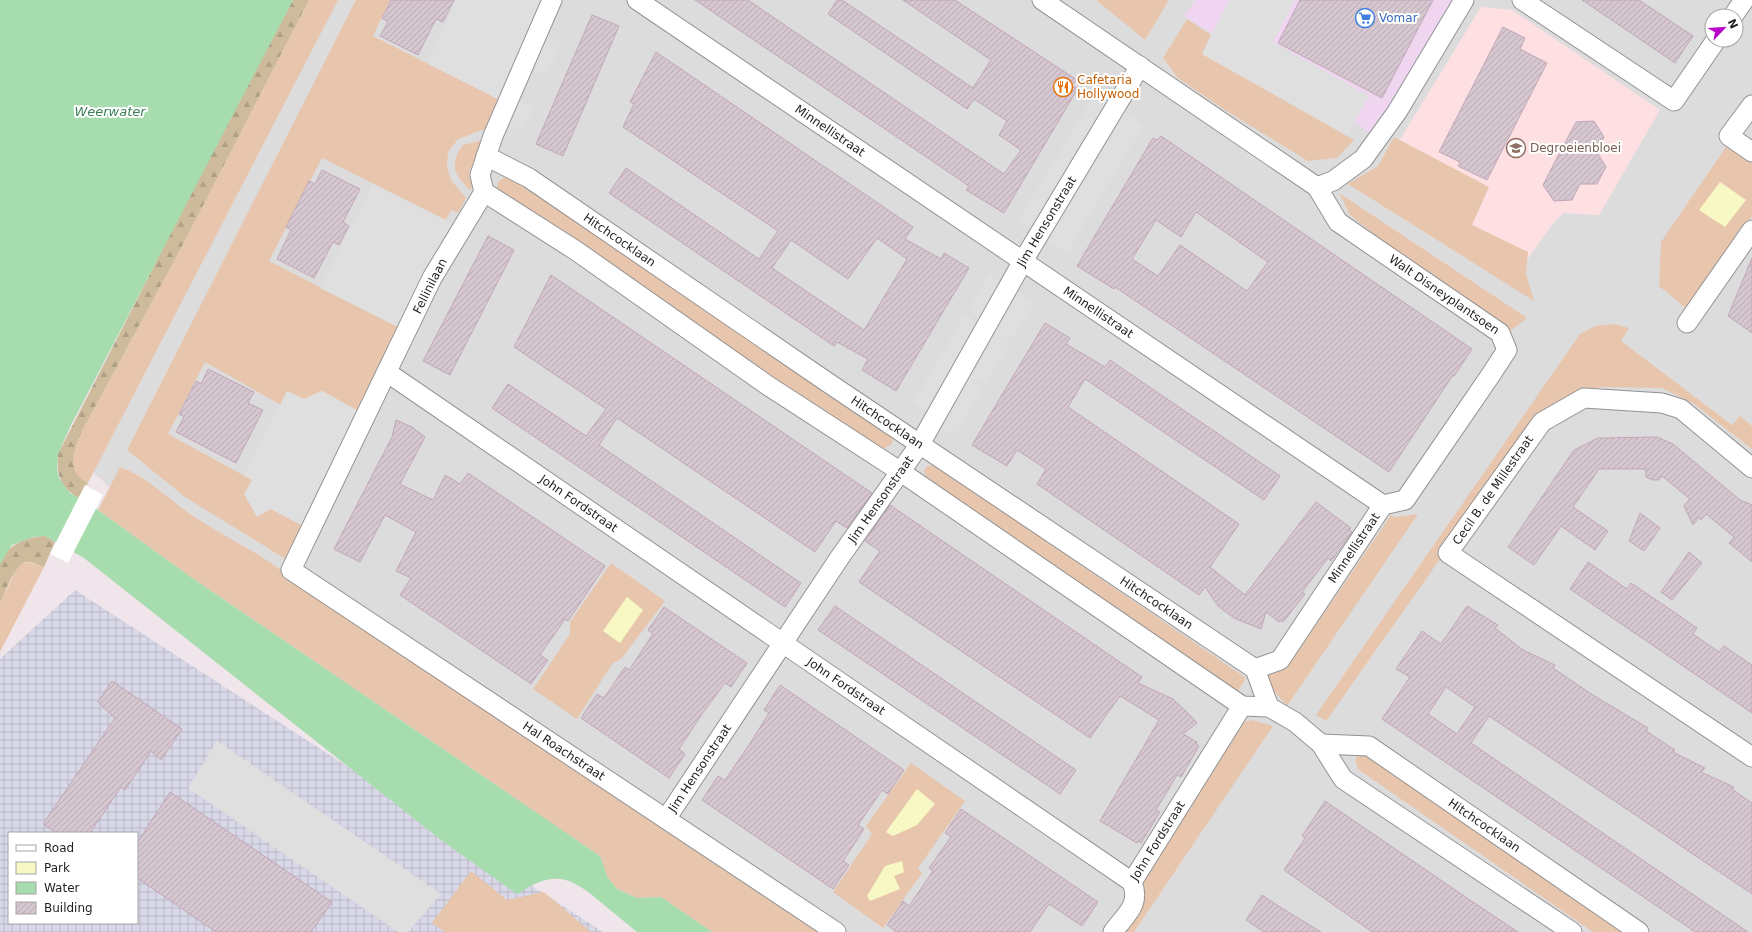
<svg xmlns="http://www.w3.org/2000/svg" width="1752" height="932" viewBox="0 0 1752 932" font-family="'DejaVu Sans',sans-serif">
<defs>
<pattern id="industrial-grid" width="8" height="8" patternUnits="userSpaceOnUse"><rect width="8" height="8" fill="#d9d8e8"/><path d="M0 4h8M4 0v8" fill="none" stroke="#bab9c7"/></pattern>
<pattern id="forest-firs" width="22" height="20" patternUnits="userSpaceOnUse"><rect width="22" height="20" fill="#cebb9b"/><path d="M5 1l3.5 6h-7zM16 11l3.5 6h-7z" fill="#b0a085"/></pattern>
<pattern id="building-hatch" width="6" height="6" patternUnits="userSpaceOnUse"><rect width="6" height="6" fill="#d6c6d0"/><path d="M-1 1l2-2M0 6l6-6M5 7l2-2" fill="none" stroke="#b7aab2"/></pattern>
</defs>
<rect width="100%" height="100%" fill="#efe5ea"/>
<!-- residential -->
<path fill="#dddcdd" fill-rule="evenodd" d="M287,0H1752V932H675L424,722L197,562L74,456ZM1712,16H1736V40H1712Z"/>
<!-- commercial -->
<polygon fill="#efd5f0" points="1195,0 1453,0 1372,134 1184,16"/>
<!-- industrial -->
<path fill="url(#industrial-grid)" fill-rule="evenodd" d="M75,590L603,932H0V659ZM9,833H137V923H9Z"/>
<!-- education -->
<polygon fill="#fee0e2" points="1481,7 1512,10 1660,110 1599,215 1563,213 1551,226 1527,260 1371,187"/>
<!-- grass -->
<g fill="#e8c6ad">
<path d="M309,0H338L88,483C65,472 74,450 82,431L180,250Z"/>
<polygon points="356,0 390,0 373,36 498,99 488,128 458,139 448,152 447,167 451,180 466,198 458,213 451,210 446,220 322,158 269,261 398,327 360,412 322,391 304,399 287,391 281,405 205,362 168,434 252,480 271,509 303,526 287,560 185,497 127,450"/>
<polygon points="1096,0 1169,0 1145,40"/>
<polygon points="1187,19 1211,35 1202,54 1354,140 1337,158 1308,161 1225,110 1178,78 1163,58"/>
<polygon points="1394,137 1489,187 1472,225 1528,252 1526,274 1534,301 1348,184 1378,166"/>
<path d="M483,140L469,172L472,188L470,190C455,175 448,165 463,145Z"/>
<polygon points="1726,147 1752,164 1752,216 1686,308 1659,286 1661,242"/>
<polygon points="505,177 510,177 521,184 890,436 893,441 890,445 881,450 499,192 497,187 499,181"/>
<polygon points="1339,193 1527,318 1509,332 1383,241 1350,215"/>
<polygon points="1613,324 1629,328 1621,341 1732,425 1740,416 1752,426 1752,449 1694,404 1662,388 1601,387 1580,392 1545,410 1326,721 1316,715 1580,334 1595,326"/>
<polygon points="934,465 1246,678 1238,691 927,482 924,470 927,466"/>
<path d="M120,467C147,476 169,500 193,516C226,538 265,555 294,581L819,932H712L661,897L637,898L617,889L608,878L600,856L188,575L98,510Z"/>
<polygon points="1418,514 1287,706 1272,689 1266,676 1286,669 1391,515 1394,517"/>
<polygon points="28,562 44,567 0,652 0,603 16,570 21,564"/>
<polygon points="611,563 665,601 622,658 612,664 577,719 533,689 570,634 570,622"/>
<polygon points="1252,720 1273,726 1134,932 1122,932 1140,888 1158,858 1243,722"/>
<path d="M1366,753L1625,932H1593L1359,770C1356,764 1354,760 1358,754Z"/>
<polygon points="911,763 965,801 918,868 922,873 883,928 833,892 872,834 866,826"/>
<polygon points="471,871 507,900 544,892 591,932 445,932 432,923"/>
</g>
<!-- forest -->
<g fill="url(#forest-firs)">
<path d="M293,0H309L180,250L82,431C74,450 65,472 88,483L78,498C60,487 56,474 58,454L244,90Z"/>
<path d="M45,536L55,542L44,567C39,566 31,561 26,562C15,564 5,593 0,603C0,593 0,572 0,563C8,544 26,537 45,536Z"/>
</g>
<!-- park -->
<g fill="#f8f8c4">
<polygon points="1720,182 1746,200 1725,227 1699,210"/>
<polygon points="627,597 643,610 620,643 603,631"/>
<polygon points="917,789 935,804 917,825 893,836 886,832"/>
<polygon points="902,861 904,872 894,876 900,889 870,901 867,896 885,866"/>
</g>
<!-- parking -->
<g fill="#dfdfdf">
<polygon points="456,0 543,0 498,99 428,64"/>
<polygon points="1229,0 1295,0 1273,42 1369,96 1347,135 1202,54"/>
<polygon points="545,36 561,43 547,76 531,69"/>
<polygon points="1096,92 1144,125 1067,253 1019,219"/>
<polygon points="517,101 533,108 523,130 507,123"/>
<polygon points="373,184 455,225 398,327 320,288"/>
<polygon points="989,275 1035,302 1013,339 1005,334 1003,337 1011,342 986,384 976,379 973,383 983,388 954,436 940,428 944,422 913,403 965,315 975,321 978,317 968,310"/>
<polygon points="287,391 304,399 322,391 360,412 303,526 271,509 257,517 244,494 252,480 244,475"/>
<polygon points="217,741 441,894 408,932 398,932 188,788"/>
</g>
<!-- water -->
<path fill="#a7dcaf" d="M0,0H293L71,425L58,454L57,467L59,478L70,493L98,510L188,575L600,856L608,878L617,889L637,898L661,897L712,932H637C624,921 611,911 598,900C569,875 551,871 518,894L514,892L441,840L84,558L45,536L33,537L12,545L0,564Z"/>
<!-- pier -->
<polygon fill="#fff" points="85,485 103,495 68,563 50,554"/>
<!-- building -->
<g fill="url(#building-hatch)" stroke="#c1a8b8" fill-rule="evenodd">
<polygon points="391,0 454,0 443,22 436,19 418,55 380,36 388,22 382,18"/>
<polygon points="695,0 748,0 1004,174 1021,150 999,135 1007,121 974,99 967,109 828,14 837,0 842,0 973,88 991,60 903,0 955,0 1077,80 1071,86 1078,88 1004,213 966,190 969,186"/>
<polygon points="1300,0 1433,0 1382,98 1278,43"/>
<polygon points="1582,0 1639,0 1693,36 1675,63"/>
<polygon points="592,15 619,26 563,156 536,144"/>
<polygon points="1503,27 1525,38 1520,49 1547,63 1487,180 1458,166 1460,162 1439,152"/>
<path d="M656,52L913,227L905,239L941,259L944,253L969,268L896,391L862,370L868,359L837,342L834,346L609,193L626,168L759,259L778,231L623,127L634,104L630,102ZM877,238L907,259L864,330L772,268L791,240L848,279Z"/>
<polygon points="1594,121 1604,137 1597,152 1606,167 1597,184 1580,184 1572,200 1554,201 1543,185 1559,154 1576,122"/>
<path d="M1161,136L1472,349L1454,376L1453,375L1389,472L1115,287L1114,289L1077,266L1153,138L1157,140ZM1196,212L1268,262L1247,291L1180,245L1158,276L1132,259L1156,220L1181,237Z"/>
<polygon points="322,170 360,189 343,222 349,226 339,245 333,242 314,278 277,259 291,230 286,227 309,181 315,184"/>
<polygon points="488,236 514,250 450,375 423,361"/>
<polygon points="1752,258 1752,333 1728,316"/>
<polygon points="551,275 872,493 847,528 836,521 815,552 617,418 599,445 801,583 785,607 492,408 508,384 586,436 606,409 514,347"/>
<polygon points="1045,323 1070,338 1066,344 1105,367 1110,360 1280,476 1264,500 1085,379 1068,407 1239,524 1210,567 1245,595 1316,502 1351,528 1349,530 1352,532 1345,542 1331,561 1328,558 1302,592 1305,594 1283,622 1280,620 1279,622 1266,612 1261,629 1234,618 1218,606 1205,587 1199,595 1037,484 1046,469 1017,450 1007,466 972,445"/>
<polygon points="208,369 254,392 248,403 263,410 236,463 176,432 184,417 179,414 196,381 201,384"/>
<polygon points="396,420 412,427 425,437 400,484 433,500 445,475 460,484 468,473 605,566 568,621 565,619 540,655 548,660 531,684 400,595 411,578 396,571 416,532 385,515 360,562 334,549 392,437"/>
<polygon points="1657,437 1673,444 1740,500 1752,505 1752,562 1729,543 1734,537 1706,514 1701,520 1699,517 1693,525 1684,506 1690,499 1662,476 1659,480 1653,480 1646,477 1646,469 1599,469 1573,507 1608,531 1595,550 1561,526 1534,565 1508,547 1574,450 1598,438"/>
<polygon points="890,505 1142,677 1138,683 1173,699 1191,716 1197,723 1183,734 1197,742 1196,744 1199,746 1181,777 1177,775 1156,810 1160,812 1141,843 1138,841 1137,843 1100,821 1159,720 1120,696 1090,738 859,582 880,551 865,541"/>
<polygon points="1640,513 1660,528 1644,551 1629,541"/>
<polygon points="1689,552 1702,563 1672,600 1661,592"/>
<polygon points="1588,562 1627,589 1631,583 1671,610 1697,628 1693,634 1719,652 1724,646 1752,665 1752,713 1570,589"/>
<polygon points="835,606 1076,770 1060,794 818,630"/>
<path d="M1467,606L1498,625L1495,628L1523,650L1555,665L1553,668L1596,697L1648,728L1646,731L1675,750L1673,752L1705,768L1701,772L1734,787L1732,789L1752,803V894L1489,716L1471,743L1748,932H1695L1382,719L1410,677L1396,669L1422,631L1441,644ZM1446,687L1475,707L1457,734L1428,714Z"/>
<polygon points="664,607 747,663 731,687 725,683 702,714 679,749 685,754 669,778 581,718 597,694 604,698 625,667 629,670 653,634 648,630"/>
<polygon points="112,681 182,729 161,760 151,751 125,790 121,787 90,833 57,833 43,824 115,718 98,702"/>
<polygon points="780,685 904,770 888,794 882,790 858,825 864,829 843,861 849,865 833,889 702,800 718,776 725,780 749,745 769,713 764,710"/>
<polygon points="170,792 332,902 311,932 216,932 137,878 137,843"/>
<polygon points="1325,801 1470,900 1518,932 1372,932 1284,870 1305,838 1302,836"/>
<polygon points="961,809 1098,902 1082,926 1049,904 1030,932 896,932 887,925 903,901 909,906 933,871 929,868 951,837 945,833"/>
<polygon points="1262,895 1277,905 1321,932 1264,932 1246,920"/>
</g>
<g fill="none" stroke-linecap="round" stroke-linejoin="round">
<!-- street casing -->
<g stroke="#939393" stroke-width="21">
<g id="street">
<path id="s1" d="M552,0L493,136L480,175L484,192L432,278L291,570L836,932"/>
<path id="s2" d="M637,0L1383,505L1280,660L1255,669"/>
<path id="s3" d="M1042,0L1317,187L1338,222L1500,333L1507,350L1490,376L1405,500L1383,505"/>
<polyline points="1522,0 1674,101 1716,40"/>
<polyline points="1733,16 1744,0"/>
<polyline points="1752,105 1729,136 1752,152"/>
<path id="s4" d="M486,156L529,178L827,382L1255,669L1269,707"/>
<polyline points="1317,187 1333,181 1363,159 1397,112 1464,0"/>
<polyline points="484,192 575,250 767,385 901,472 1242,706 1269,707 1295,722 1321,744 1343,779 1572,932"/>
<polyline points="1687,323 1752,230"/>
<path id="s5" d="M388,373L1132,882L1242,706"/>
<polyline points="1752,468 1681,409 1662,403 1584,398 1542,422 1448,553 1752,757"/>
<path id="s6" d="M1321,744L1369,746L1639,932"/>
<path id="s7" d="M666,819L840,557L920,444L1023,261L1140,66"/>
<path d="M1113,932C1126,914 1141,905 1132,882"/>
</g>
</g>
<!-- street -->
<use href="#street" stroke="#fff" stroke-width="19"/>
</g>
<!-- icons -->
<defs>
<g id="supermarket-ring" transform="scale(1)"><circle r="9.5" fill="#fff" stroke="#3f7fe0" stroke-width="1.5"/><path d="M-6-5.5h2.5l.6 2H6L4.5 2H-2.5L-4.4-4H-6ZM-1.5 3.2a1.3 1.3 0 1 0 .1 0ZM3 3.2a1.3 1.3 0 1 0 .1 0Z" fill="#3f7fe0"/></g>
<g id="restaurant-ring" transform="scale(1)"><circle r="9.5" fill="#fff" stroke="#e8710a" stroke-width="1.5"/><path d="M-5-6h1v4h1v-4h1v4h1v-4h1v5L-1.5 .5V6h-2V.5L-5-1ZM5-6V6H3V1.5H1.5Q1.5-4 5-6Z" fill="#e8710a"/></g>
<g id="school-ring" transform="scale(1)"><circle r="9.5" fill="#fff" stroke="#8d6e63" stroke-width="1.5"/><path d="M0-5L7-2L0 1L-7-2ZM-4 1L0 2.5L4 1V4Q0 6-4 4Z" fill="#8d6e63"/></g>
</defs>
<g fill-rule="evenodd">
<use href="#supermarket-ring" x="1365" y="18"/>
<use href="#restaurant-ring" x="1063" y="87"/>
<use href="#school-ring" x="1516" y="148"/>
</g>
<g text-anchor="middle" stroke-width="4" stroke-linejoin="round" paint-order="stroke">
<!-- shop labels -->
<g font-size="12" fill="#366cbe" stroke="#fff" text-anchor="start">
<text x="1379" y="22">Vomar</text>
</g>
<!-- food labels -->
<g font-size="12" fill="#c56008" stroke="#fff" text-anchor="start">
<text x="1077" y="84">Cafetaria<tspan x="1077" dy="14">Hollywood</tspan></text>
</g>
<!-- street labels -->
<g font-size="12" fill="#1f1f1f" stroke="#fff">
<text dy="4" stroke="none"><textPath href="#s2" startOffset="233">Minnellistraat</textPath></text>
<text dy="4" stroke="none"><textPath href="#s7" startOffset="709">Jim Hensonstraat</textPath></text>
<text dy="4" stroke="none"><textPath href="#s4" startOffset="158">Hitchcocklaan</textPath></text>
<text transform="translate(430 286) rotate(-63)" y="4">Fellinilaan</text>
<text dy="4" stroke="none"><textPath href="#s3" startOffset="502">Walt Disneyplantsoen</textPath></text>
<text dy="4" stroke="none"><textPath href="#s2" startOffset="557">Minnellistraat</textPath></text>
<text dy="4" stroke="none"><textPath href="#s4" startOffset="482">Hitchcocklaan</textPath></text>
<text transform="translate(1493 490) rotate(-55)" y="4">Cecil B. de Millestraat</text>
<text dy="4" stroke="none"><textPath href="#s7" startOffset="385">Jim Hensonstraat</textPath></text>
<text dy="4" stroke="none"><textPath href="#s5" startOffset="231">John Fordstraat</textPath></text>
<text transform="translate(1354 548) rotate(-56)" y="4">Minnellistraat</text>
<text dy="4" stroke="none"><textPath href="#s4" startOffset="806">Hitchcocklaan</textPath></text>
<text dy="4" stroke="none"><textPath href="#s5" startOffset="555">John Fordstraat</textPath></text>
<text dy="4" stroke="none"><textPath href="#s1" startOffset="959">Hal Roachstraat</textPath></text>
<text dy="4" stroke="none"><textPath href="#s7" startOffset="61">Jim Hensonstraat</textPath></text>
<text dy="4" stroke="none"><textPath href="#s6" startOffset="188">Hitchcocklaan</textPath></text>
<text dy="4" stroke="none"><textPath href="#s5" startOffset="950">John Fordstraat</textPath></text>
</g>
<!-- education labels -->
<g font-size="12" fill="#785e54" stroke="#fff" text-anchor="start">
<text x="1530" y="152">Degroeienbloei</text>
</g>
<!-- water labels -->
<g font-size="13" font-style="italic" fill="#3b7e57" stroke="#fff">
<text x="110" y="116">Weerwater</text>
</g>
</g>
<!-- legend -->
<rect x="8" y="832" width="130" height="92" fill="#ffffff" stroke="#a5a5a5"/>
<rect x="16" y="845" width="20" height="6" fill="#ffffff" stroke="#a5a5a5"/>
<text x="44" y="852" font-size="12" fill="#1f1f1f">Road</text>
<rect x="16" y="862" width="20" height="12" fill="#f8f8c4" stroke="#a5a5a5"/>
<text x="44" y="872" font-size="12" fill="#1f1f1f">Park</text>
<rect x="16" y="882" width="20" height="12" fill="#a7dcaf" stroke="#a5a5a5"/>
<text x="44" y="892" font-size="12" fill="#1f1f1f">Water</text>
<rect x="16" y="902" width="20" height="12" fill="url(#building-hatch)" stroke="#a5a5a5"/>
<text x="44" y="912" font-size="12" fill="#1f1f1f">Building</text>
<!-- north arrow -->
<g transform="translate(1724 28) rotate(65)"><circle r="19" fill="#ffffff" stroke="#a5a5a5"/>
<path d="M0-3L7 15L0 10L-7 15Z" fill="#b905c9"/>
<text y="-6" font-size="11" font-weight="bold" text-anchor="middle" fill="#1f1f1f">N</text>
</g>
</svg>
